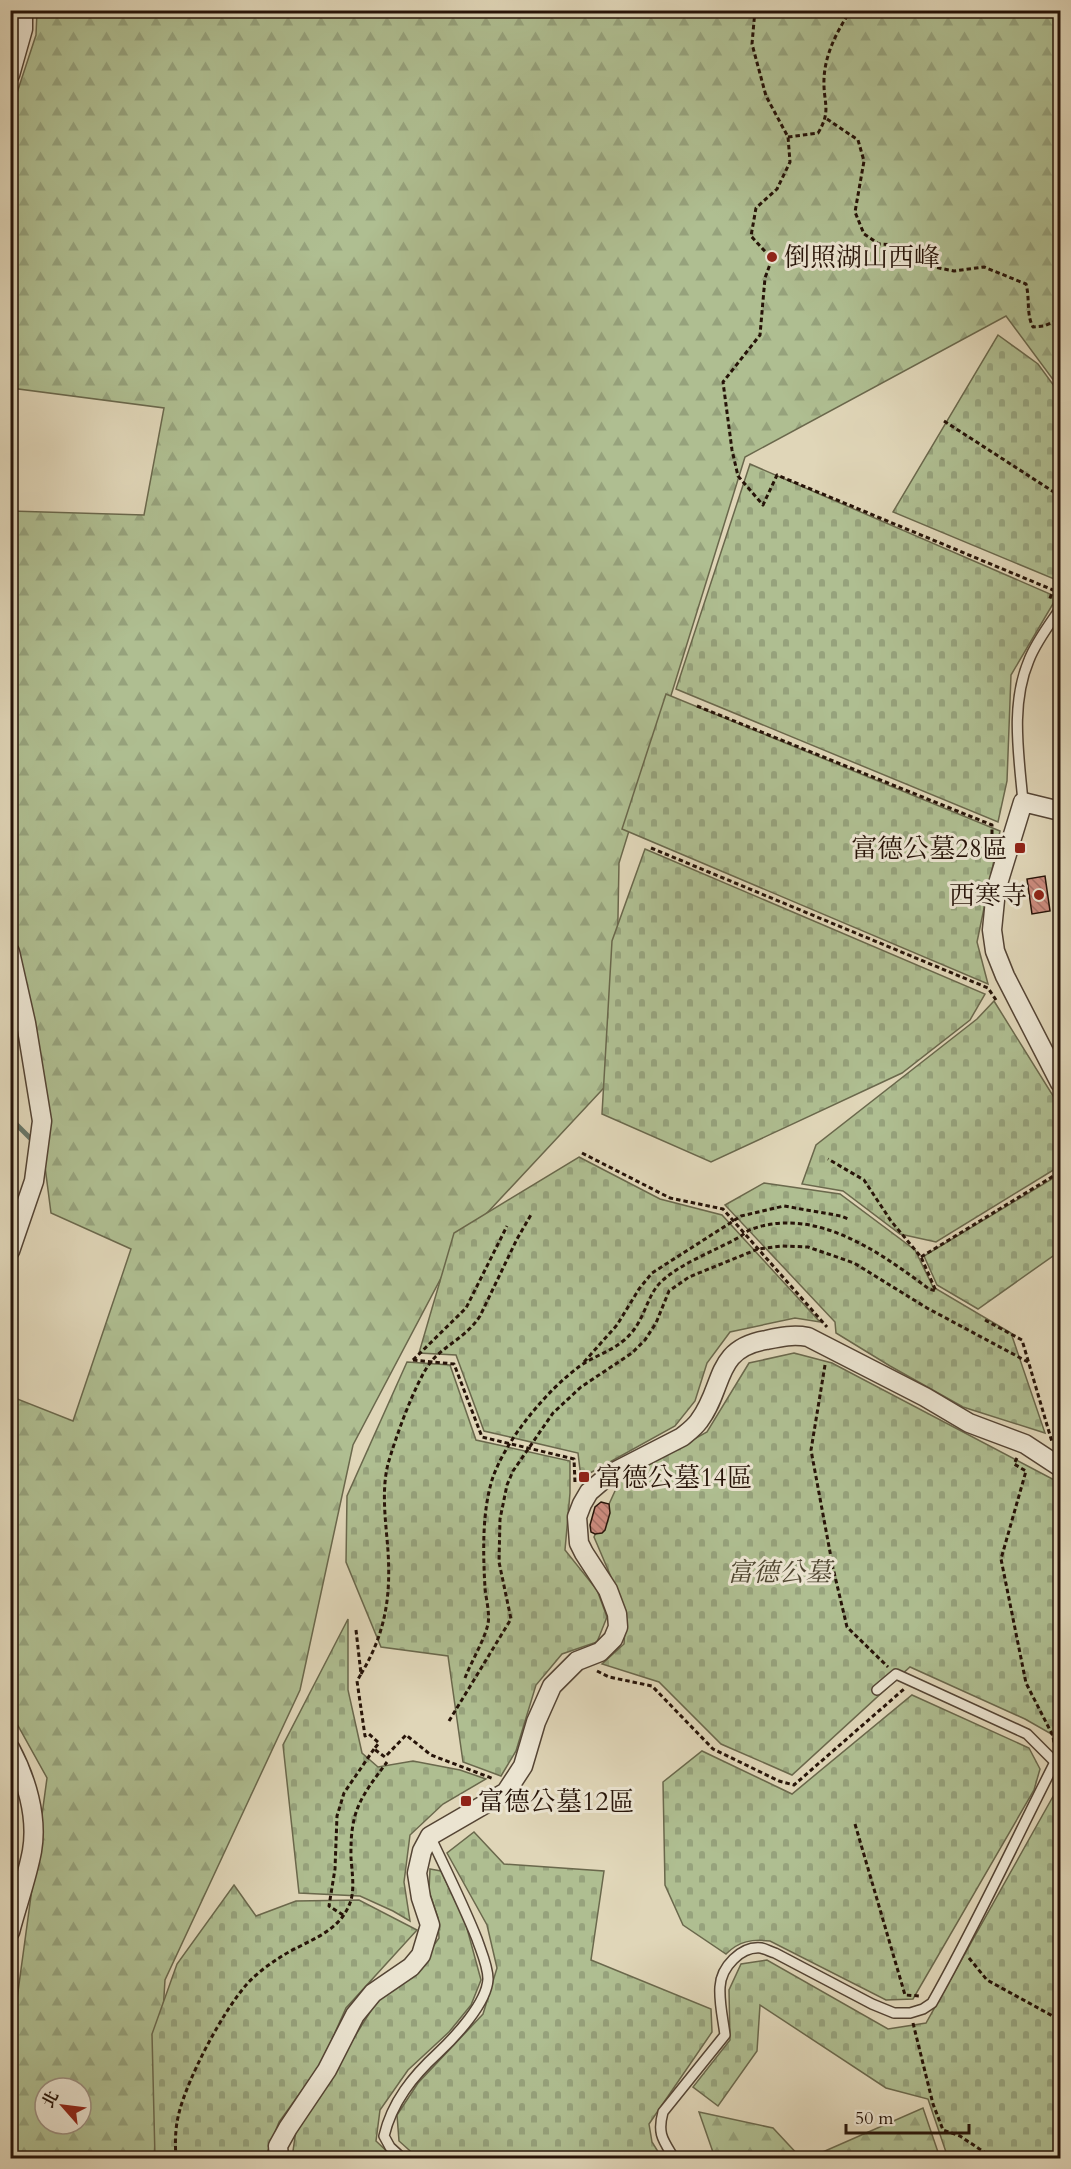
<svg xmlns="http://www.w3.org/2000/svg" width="1071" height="2169" viewBox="0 0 1071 2169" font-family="Cardo,'Noto Serif TC',serif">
<defs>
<pattern id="forest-firs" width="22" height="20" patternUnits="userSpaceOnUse" patternTransform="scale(1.5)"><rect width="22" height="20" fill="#afbe91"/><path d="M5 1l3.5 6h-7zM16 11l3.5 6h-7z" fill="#96a27c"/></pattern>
<pattern id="cemetery-stones" width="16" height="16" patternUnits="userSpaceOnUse" patternTransform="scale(1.5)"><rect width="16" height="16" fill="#afbe91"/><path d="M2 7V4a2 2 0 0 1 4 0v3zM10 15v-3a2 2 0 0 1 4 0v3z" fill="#96a27c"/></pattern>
<pattern id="building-back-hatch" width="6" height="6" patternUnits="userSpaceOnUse" patternTransform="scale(1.5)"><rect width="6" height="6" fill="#cd8c7f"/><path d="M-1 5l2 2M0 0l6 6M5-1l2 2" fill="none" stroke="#a67166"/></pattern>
</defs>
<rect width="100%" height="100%" fill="#e0d6b8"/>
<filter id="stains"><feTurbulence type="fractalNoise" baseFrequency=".00333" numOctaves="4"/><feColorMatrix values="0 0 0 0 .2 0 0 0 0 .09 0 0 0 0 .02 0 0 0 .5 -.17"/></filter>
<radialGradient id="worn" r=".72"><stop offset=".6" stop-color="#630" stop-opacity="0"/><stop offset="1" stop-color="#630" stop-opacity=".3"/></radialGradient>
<!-- forest -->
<g fill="url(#forest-firs)" stroke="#6a684c" stroke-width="1.5" fill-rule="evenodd">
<path d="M37,11H1060V389L1006,316L745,457L619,863L615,1076L460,1242L353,1445L300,1690L165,1980L154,2158H17V1999L47,1778L11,1713L10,1396L73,1421L131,1249L51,1213L10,895L11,511L144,515L164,408L11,388V111L36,35ZM45,2088H81V2124H45Z"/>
<polygon points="923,2108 940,2158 809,2158"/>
<polygon points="699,2112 773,2128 801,2158 715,2158"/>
</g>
<!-- cemetery -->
<g fill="url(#cemetery-stones)" stroke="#6a684c" stroke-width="1.5">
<polygon points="998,335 1038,364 1060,394 1060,574 1054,579 893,512"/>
<polygon points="750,464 1057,597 1011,675 1007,781 998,822 676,689"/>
<polygon points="666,694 1000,831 977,942 988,984 622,829"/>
<polygon points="645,849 985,994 970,1020 902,1073 711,1162 602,1114 612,941"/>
<polygon points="994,1001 1060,1107 1060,1166 936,1242 900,1234 843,1191 802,1184 816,1145 977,1019"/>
<polygon points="579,1157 660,1199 722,1215 820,1322 795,1318 730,1332 707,1363 695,1401 675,1426 581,1478 578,1453 484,1431 456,1355 419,1353 454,1233"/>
<polygon points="1060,1174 1060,1251 978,1309 937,1285 924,1256"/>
<polygon points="764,1183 840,1194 915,1250 933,1287 1011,1333 1045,1433 963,1407 890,1366 836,1333 835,1322 725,1205"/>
<polygon points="794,1353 832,1363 1060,1483 1060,1739 1025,1719 910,1667 792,1775 721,1744 659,1682 602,1664 624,1644 626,1612 594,1537 620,1480 707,1432 749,1363"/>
<polygon points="407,1362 450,1365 476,1440 570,1461 570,1493 565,1550 597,1590 607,1617 597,1642 562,1654 536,1685 516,1751 501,1776 463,1762 448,1656 381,1647 346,1562 347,1496"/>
<polygon points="348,1619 348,1690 362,1753 378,1767 413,1761 460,1770 486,1779 443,1804 410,1835 404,1882 410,1921 393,1911 360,1896 299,1893 283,1745"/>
<path d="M912,1695L1029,1748L1040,1769L1034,1790L913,1999L886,2000L770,1941C752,1939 739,1941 726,1954L683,1925L665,1885L663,1782L702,1751L792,1794Z"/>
<polygon points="1060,1784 1060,2158 948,2158 928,2099 886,2088 760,2005 757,2051 718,2106 693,2087 730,2040 729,1990 741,1964 767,1960 888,2029 926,2023"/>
<polygon points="474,1832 504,1864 604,1871 591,1960 711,2009 712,2032 649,2124 652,2142 662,2158 418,2158 399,2141 397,2115 418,2083 483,2014 497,1968 487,1925 447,1853"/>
<polygon points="430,1869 441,1871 465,1921 481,1980 471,2005 449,2032 408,2070 380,2110 376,2141 394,2158 292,2158 296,2130 377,2001 411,1977 439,1938 438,1918 429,1891"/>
<polygon points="234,1885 256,1916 296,1901 359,1900 417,1930 346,2008 321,2064 279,2122 267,2153 268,2158 155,2158 152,2034 177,1964"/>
</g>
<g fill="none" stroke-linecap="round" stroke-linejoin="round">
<!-- stream -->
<polyline stroke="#687769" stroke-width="5" points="10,1118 31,1139"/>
</g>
<!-- building -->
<g fill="url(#building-back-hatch)" stroke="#261308" stroke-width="1.5">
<polygon points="1045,876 1050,911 1032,914 1027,879"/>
<polygon points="601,1502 609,1504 610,1513 605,1530 602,1533 595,1534 591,1532 590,1525 595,1507"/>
</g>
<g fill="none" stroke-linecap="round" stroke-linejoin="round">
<!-- service casing -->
<g stroke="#544434" stroke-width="12">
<g id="service">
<path d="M1023,802C1019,755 1010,705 1029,660C1036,642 1049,625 1060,609"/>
<polyline points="877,1690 896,1674 1027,1734 1055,1762"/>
<path d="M402,2158L390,2147L384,2136C392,2102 413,2076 438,2053C455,2037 487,2003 488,1979C488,1966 481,1951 477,1939C463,1904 446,1870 430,1836"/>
<path d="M674,2158C663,2140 657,2134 663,2112L725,2035C723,2019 719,2003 720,1987C721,1967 741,1946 761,1948C766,1949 771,1952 775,1953L872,2004L894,2013H910L923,2009L932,2003C976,1925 1014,1843 1055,1762L1060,1760"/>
</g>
</g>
<!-- minor casing -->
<g stroke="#544434" stroke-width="21">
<g id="minor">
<polyline points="10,75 23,29 23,10"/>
<polyline points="1060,811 1023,802 996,890 992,930 995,951 1005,976 1060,1083"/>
<polyline points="10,952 26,1023 42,1121 34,1181 10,1251"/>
<path d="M10,1748C26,1778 38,1816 32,1851C27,1878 17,1905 10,1932"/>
<path d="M279,2158L278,2146L288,2128L327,2070L355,2015L373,1993L411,1967L421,1955L430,1925L421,1898L417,1873L422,1851L430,1836L506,1792L523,1766L536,1722L552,1686L577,1661L600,1652L613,1639L618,1627L617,1614L608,1590L584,1553L579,1543L577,1517L582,1504L589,1492L610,1474L682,1437C688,1432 694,1428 699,1421C725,1387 713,1349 766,1340C780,1337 793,1334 808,1337L925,1397L969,1423L1025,1444L1060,1467"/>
</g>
</g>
<!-- path -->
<g stroke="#261308" stroke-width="3" stroke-dasharray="4.5 3" stroke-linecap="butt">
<polyline points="755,10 752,44 766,96 788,137 790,162 777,189 756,208 751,236 772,259 765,278 760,335 723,382 732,450 738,476 763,505 777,475 1053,590 1049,601"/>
<path d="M827,119L858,140L864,161L855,212L864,234L879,244L898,245L929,266L954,271L984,267L1026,284C1030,298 1026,314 1033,327L1044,326L1060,319"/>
<path d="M788,137L818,133C832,110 823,103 824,79C825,54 837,31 851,10"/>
<polyline points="944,421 1060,496"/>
<polyline points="697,706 992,825 992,843"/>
<polyline points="651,848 988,988 996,1000"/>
<polyline points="582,1153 670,1198 723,1209 827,1327"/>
<polyline points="921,1257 1060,1172"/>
<polyline points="985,1320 1022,1340 1052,1442"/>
<polyline points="413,1360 454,1364 482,1437 574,1459 575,1483"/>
<polyline points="413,1360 466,1308 507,1226"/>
<polyline points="584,1362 617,1325 639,1289 652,1273 741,1216 784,1206 841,1216 848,1219"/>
<polyline points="825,1365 811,1450 833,1568 847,1627 888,1667"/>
<polyline points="1017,1458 1014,1464 1026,1471 1001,1559 1026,1683 1053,1736 1054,1744"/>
<polyline points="356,1630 361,1674 357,1681 365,1736 369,1734 379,1743 374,1749 385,1757 406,1735 431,1755 494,1779"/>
<polyline points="597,1671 609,1677 652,1686 713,1749 779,1781 794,1785 904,1689"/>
<path d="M361,1674C385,1634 391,1598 388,1551C386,1523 381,1492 388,1464C395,1439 415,1383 430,1363C444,1345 466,1338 480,1316L517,1239L532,1213"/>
<path d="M465,1678C471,1662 484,1641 488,1624C490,1613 486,1599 485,1588C483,1553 482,1513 492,1480C505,1440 547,1390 580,1366C594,1356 610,1352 623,1341C646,1323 645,1296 662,1281C677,1267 698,1258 716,1249C724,1245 733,1241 741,1236C744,1234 748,1230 752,1229C816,1206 881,1253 929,1289L936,1291L921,1257L891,1221L864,1180L828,1159"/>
<polyline points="449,1721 511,1619 499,1562 500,1519 507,1485 513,1471 553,1413 581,1387 632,1353 645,1340 656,1323 669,1291 689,1277 758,1249 782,1246 808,1247 854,1263 927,1308 1028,1362"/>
<polyline points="855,1824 905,1995 920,1996"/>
<polyline points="343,1915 329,1906 335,1869 337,1816 344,1793 374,1749"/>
<polyline points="969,1958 987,1980 1060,2020"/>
<polyline points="913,2023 933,2104 943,2130 960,2136 993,2158"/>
<path d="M176,2158C175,2143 175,2128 179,2113C188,2077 223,2011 247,1984C256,1974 268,1965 279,1958C304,1941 338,1935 350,1903C355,1890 352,1872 351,1858C350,1811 360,1798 387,1762"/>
</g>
<!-- service -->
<use href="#service" stroke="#ebe4d1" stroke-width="9"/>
<!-- minor -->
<use href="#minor" stroke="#ebe4d1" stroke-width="18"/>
</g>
<!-- markers -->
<g fill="#8f2418" stroke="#ebe4d1" stroke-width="2">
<circle cx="772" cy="257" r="6"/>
<rect x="1014" y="842" width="12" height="12" rx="3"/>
<circle cx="1039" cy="895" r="6"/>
<rect x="578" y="1471" width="12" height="12" rx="3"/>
<rect x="460" y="1795" width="12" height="12" rx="3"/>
</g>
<g text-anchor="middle" stroke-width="6" stroke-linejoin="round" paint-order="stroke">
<!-- poi labels -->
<g font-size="26" fill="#261308" stroke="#ebe4d1" text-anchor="start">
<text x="784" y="266">倒照湖山西峰</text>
<text x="1008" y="857" text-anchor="end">富德公墓28區</text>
<text x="1027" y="904" text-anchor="end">西寒寺</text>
<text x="596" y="1486">富德公墓14區</text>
<text x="478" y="1810">富德公墓12區</text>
</g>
<!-- park labels -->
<g font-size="26" font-style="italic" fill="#4f4631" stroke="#ebe4d1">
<text x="779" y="1581">富德公墓</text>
</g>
</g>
<!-- margin -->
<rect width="1071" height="2169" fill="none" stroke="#e0d6b8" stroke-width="36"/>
<rect x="12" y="12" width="1047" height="2145" fill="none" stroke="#261308" stroke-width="3"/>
<rect x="18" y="18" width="1035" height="2133" fill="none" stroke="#261308" stroke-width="1.5"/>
<!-- north arrow -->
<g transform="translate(63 2106) rotate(298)"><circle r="28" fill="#ebe4d1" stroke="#9c9081" stroke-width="1.5"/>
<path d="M0-4.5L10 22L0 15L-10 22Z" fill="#8f2418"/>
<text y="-9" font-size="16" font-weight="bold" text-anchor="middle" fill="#261308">北</text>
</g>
<!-- scale -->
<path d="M846 2124v9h123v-9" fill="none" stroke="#261308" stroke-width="3"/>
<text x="855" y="2124" font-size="18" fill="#261308" stroke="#ebe4d1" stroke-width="4.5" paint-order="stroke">50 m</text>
<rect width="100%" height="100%" filter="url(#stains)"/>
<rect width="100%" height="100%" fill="url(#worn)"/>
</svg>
